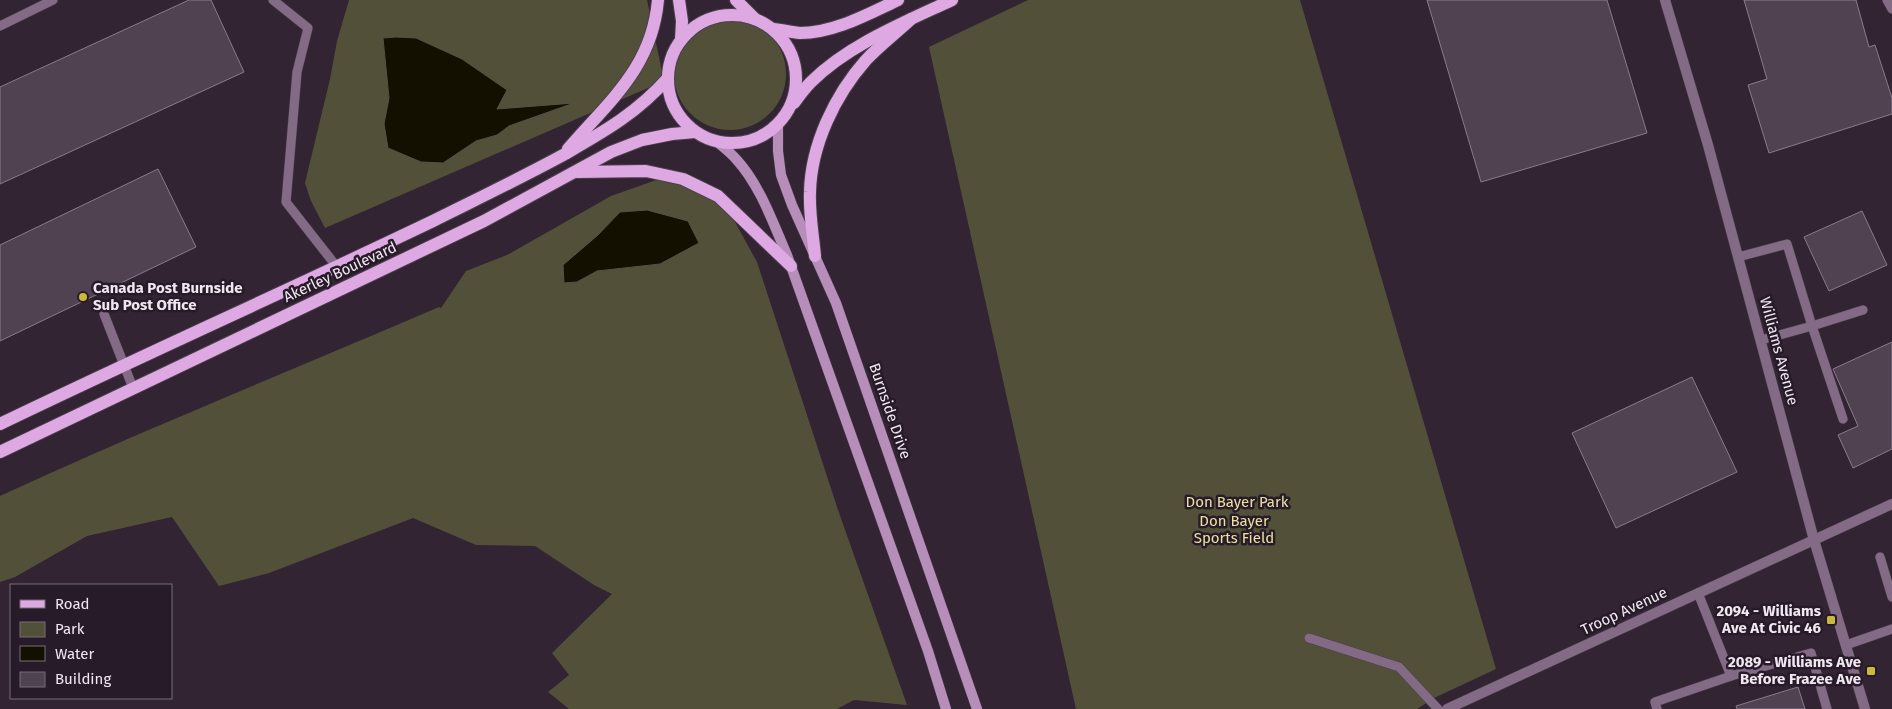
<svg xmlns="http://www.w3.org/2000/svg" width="1892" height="709" viewBox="0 0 1892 709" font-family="'Fira Sans',sans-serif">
<rect width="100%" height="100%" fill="#322433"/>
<!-- green -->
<g fill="#53503a" fill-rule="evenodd">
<path d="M349,0H647L664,81L325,228L311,201L305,183L330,79L337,41ZM396,37L416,38L462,59L507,90L496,109L571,104L509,126L497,135L476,141L443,163L384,124L389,98L383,38Z"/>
<polygon points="1028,0 1300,0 1496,669 1434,698 1417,709 1076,709 929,47"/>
<circle cx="730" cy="74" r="56"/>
<path d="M676,173L719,193L757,262L838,510L907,705L854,700L837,709H569L548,692L569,675L552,653L612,594L594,585L535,546L476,545L413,518L269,573L219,586L172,517L87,536L15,577L0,582V496C145,429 293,370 439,307L441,308L466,271L507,255L611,196ZM620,212L660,264L597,271L577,282L564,283L598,235Z"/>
</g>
<!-- water -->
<g fill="#141000" stroke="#565048">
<polygon points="396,37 416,38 462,59 507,90 497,109 574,103 509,126 497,135 476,141 443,163 421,162 388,148 384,124 389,98 383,38"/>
<polygon points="647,210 688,221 699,243 660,264 597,271 577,282 564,283 563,265 598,235 620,212"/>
</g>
<!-- building -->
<g fill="#514252" stroke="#8b7a8c">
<polygon points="189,0 211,0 244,72 0,184 0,87"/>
<polygon points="1427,0 1607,0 1647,133 1481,182"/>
<polygon points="1744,0 1856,0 1869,47 1875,45 1892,98 1892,114 1769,153 1748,85 1767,79"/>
<polygon points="158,169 196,247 0,341 0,245"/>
<polygon points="1862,211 1887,265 1829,291 1804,237"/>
<polygon points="1892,342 1892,449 1853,468 1838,435 1858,426 1833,369"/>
<polygon points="1692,377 1737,472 1616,528 1572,433"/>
<polygon points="1798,687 1805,709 1737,709 1736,706"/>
</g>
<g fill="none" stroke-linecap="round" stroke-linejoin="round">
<!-- service casing -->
<g stroke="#4d3f4e" stroke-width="10">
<g id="service">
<polyline points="273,0 308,28 297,72 286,202 337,267"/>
<polyline points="1887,0 1892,9"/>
<polyline points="0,26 53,0"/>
<polyline points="1738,257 1787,244 1812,326 1761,340"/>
<polyline points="104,314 133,388"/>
<polyline points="1843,419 1812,326 1863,310"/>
<polyline points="1880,557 1892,597"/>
<polyline points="1698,593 1731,676 1811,653 1827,709"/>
<polyline points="1309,638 1399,667 1438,709"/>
<polyline points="1846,645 1892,629"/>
<polyline points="1657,709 1655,702 1731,676"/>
</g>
</g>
<!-- minor casing -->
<g stroke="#4d3f4e" stroke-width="11">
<polyline id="minor" points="1447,709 1892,504"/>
</g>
<!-- tertiary casing -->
<g stroke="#4d3f4e" stroke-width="11">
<polyline id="tertiary" points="1665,0 1708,145 1814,540 1865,709"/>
</g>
<!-- secondary casing -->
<g stroke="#4d3f4e" stroke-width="11">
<g id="secondary">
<polyline points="778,124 778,151 781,175 792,205 836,303 977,709"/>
<path d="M716,141C723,147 730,152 736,159C760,185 773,223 787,255L928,651L946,709"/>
</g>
</g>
<!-- primary casing -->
<g stroke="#4d3f4e" stroke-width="14">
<g id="primary">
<polyline points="679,0 682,21 681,40"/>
<polyline points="736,0 755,19"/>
<circle cx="732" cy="79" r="64"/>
<path d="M773,29C782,30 791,32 800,33C834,33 868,14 898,0"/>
<path d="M794,103C799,96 805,88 811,82C848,45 905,22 952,0"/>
<path d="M568,149C609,101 652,68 658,0"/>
<polyline points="577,172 646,171 683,179 718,196 791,266"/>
<path d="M815,256C813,235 809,213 810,192C811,145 835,95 866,60C879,46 896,33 911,19"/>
<path d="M0,424C143,355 289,290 433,221C477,199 521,178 565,154C605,131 637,113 668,78"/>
<polyline points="0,452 484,221 611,152 642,140 672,134 695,132"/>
</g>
</g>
<!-- service -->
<use href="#service" stroke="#836a85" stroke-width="9"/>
<!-- minor -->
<use href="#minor" stroke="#836a85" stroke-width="10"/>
<!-- tertiary -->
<use href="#tertiary" stroke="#836a85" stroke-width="10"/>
<!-- secondary -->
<use href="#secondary" stroke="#b78eba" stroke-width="10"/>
<!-- primary -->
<use href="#primary" stroke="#dea9e2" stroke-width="12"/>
</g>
<!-- markers -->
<g fill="#cbba39" stroke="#281b29" stroke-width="2">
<circle cx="83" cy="297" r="5"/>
<rect x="1826" y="615" width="10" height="10" rx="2.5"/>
<rect x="1866" y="666" width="10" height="10" rx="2.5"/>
</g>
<g text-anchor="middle" stroke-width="5" stroke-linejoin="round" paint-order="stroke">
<!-- street labels -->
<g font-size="15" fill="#f0e7f1" stroke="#281b29">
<text transform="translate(340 272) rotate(-25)" y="5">Akerley Boulevard</text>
<text transform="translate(1779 351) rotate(75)" y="5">Williams Avenue</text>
<text transform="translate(890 411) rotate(71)" y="5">Burnside Drive</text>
<text transform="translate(1624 611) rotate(-25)" y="5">Troop Avenue</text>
</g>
<!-- poi labels -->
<g font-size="15" font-weight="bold" fill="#f0e7f1" stroke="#281b29" text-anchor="end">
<text x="93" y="293" text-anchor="start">Canada Post Burnside<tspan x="93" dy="17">Sub Post Office</tspan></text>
<text x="1821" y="616">2094 - Williams<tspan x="1821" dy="17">Ave At Civic 46</tspan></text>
<text x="1861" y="667">2089 - Williams Ave<tspan x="1861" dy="17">Before Frazee Ave</tspan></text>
</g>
<!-- park labels -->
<g font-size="15" fill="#e9e19f" stroke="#281b29">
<text x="1237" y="507">Don Bayer Park</text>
<text x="1234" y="526">Don Bayer<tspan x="1234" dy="17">Sports Field</tspan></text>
</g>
</g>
<!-- legend -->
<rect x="10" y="584" width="162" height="115" fill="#281b29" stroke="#786d79"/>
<rect x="20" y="600" width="25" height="8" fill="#dea9e2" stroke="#786d79"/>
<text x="55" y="609" font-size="15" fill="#f0e7f1">Road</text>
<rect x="20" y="622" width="25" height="15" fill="#53503a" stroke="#786d79"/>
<text x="55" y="634" font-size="15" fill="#f0e7f1">Park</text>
<rect x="20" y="646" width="25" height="15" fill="#141000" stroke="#786d79"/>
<text x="55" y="659" font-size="15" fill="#f0e7f1">Water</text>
<rect x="20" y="672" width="25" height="15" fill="#514252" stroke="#786d79"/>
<text x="55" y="684" font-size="15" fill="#f0e7f1">Building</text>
</svg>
